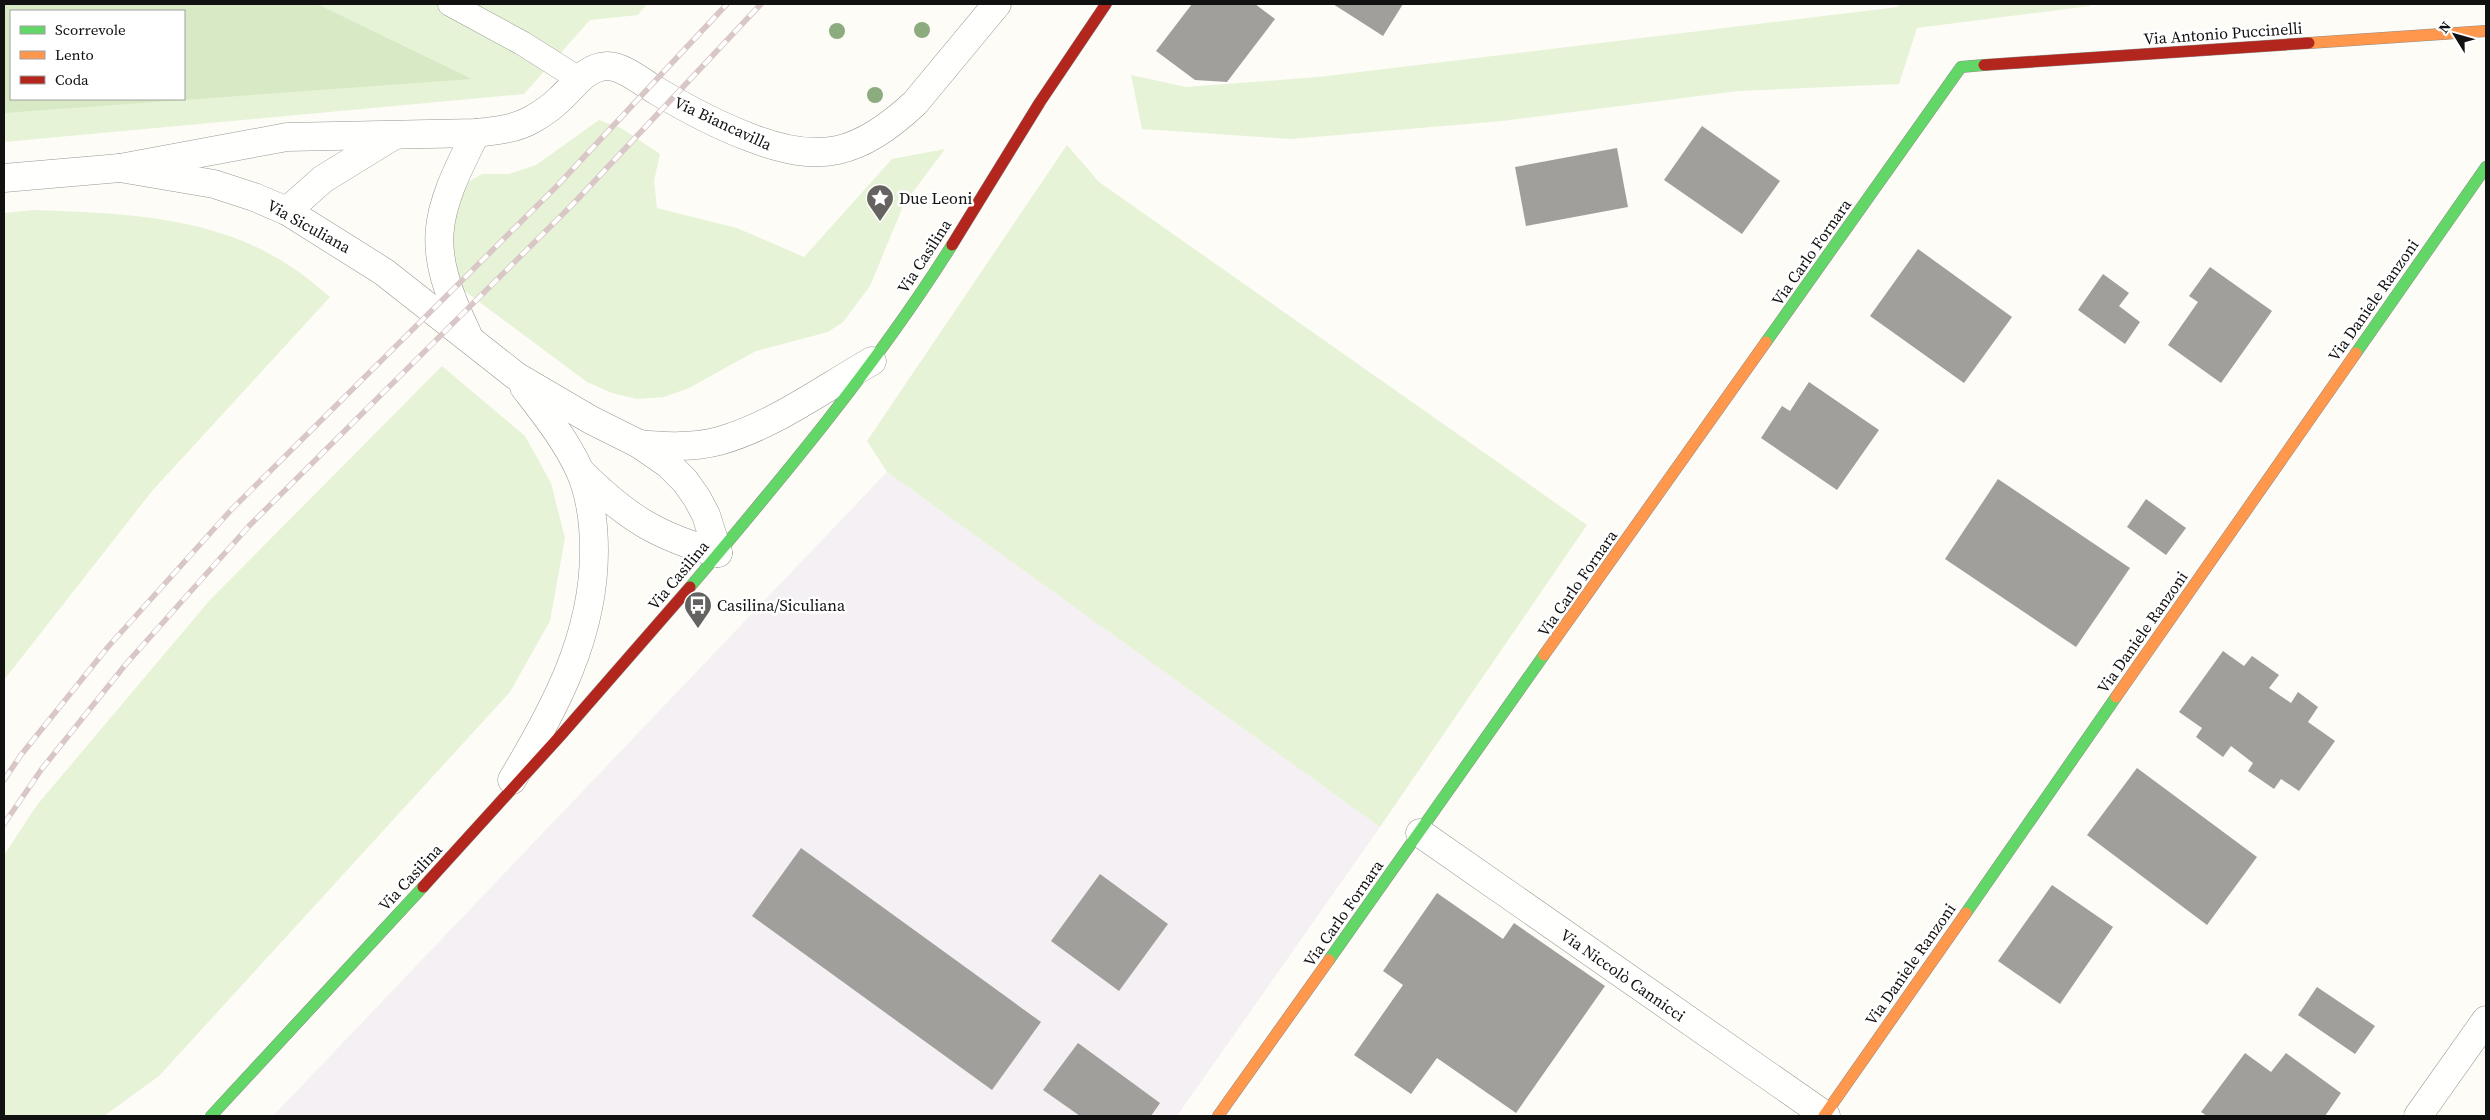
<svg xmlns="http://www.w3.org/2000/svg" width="2490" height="1120" viewBox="0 0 2490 1120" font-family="'Source Serif 4',serif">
<rect width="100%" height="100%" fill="#fdfcf7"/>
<!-- industrial -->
<polygon fill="#f5f0f3" points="887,472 1380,827 1177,1116 273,1116"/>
<!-- green -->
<g fill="#e7f3d7" fill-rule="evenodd">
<path d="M4,4H647L638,15L590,20L524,94L4,142ZM11,11H184V99H11Z"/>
<polygon points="1899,4 2090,4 2090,6 1917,28 1899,84 1738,91 1502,121 1291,139 1142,129 1131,75 1186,87 1318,77 1898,7"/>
<polygon points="599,120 621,128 660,154 654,181 657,208 737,228 804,257 892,159 945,149 904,204 870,286 843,322 828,332 756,351 689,388 664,397 637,399 612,393 587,382 462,289 452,272 451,225 458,188 482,174 509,174 536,165"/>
<polygon points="1067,145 1099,182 1587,525 1380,827 887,472 867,441"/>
<path d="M35,210C122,213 215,216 290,266C304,275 317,286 330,297L152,491L4,680V213Z"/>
<polygon points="442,366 525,436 551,483 565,538 550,621 510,692 159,1076 104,1116 4,1116 4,855 37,805 209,601"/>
</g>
<!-- forest -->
<path fill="#d8eac5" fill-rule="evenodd" d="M4,4H317L472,79L4,113ZM11,11H184V99H11Z"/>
<!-- building -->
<g fill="#a19f9c">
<polygon points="1192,4 1255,4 1275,19 1227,82 1195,80 1156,51"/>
<polygon points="1333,4 1403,4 1383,36"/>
<polygon points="1702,126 1780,181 1742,234 1664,180"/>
<polygon points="1617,148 1628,207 1526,226 1515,167"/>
<polygon points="1918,249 2012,317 1964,383 1870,316"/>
<polygon points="2210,267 2272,311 2221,383 2168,345 2198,302 2189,296"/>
<polygon points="2103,274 2129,293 2119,306 2140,322 2125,344 2078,310"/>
<polygon points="1809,382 1879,430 1837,490 1761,438 1782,406 1790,411"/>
<polygon points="1998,479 2130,568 2076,647 1945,559"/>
<polygon points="2146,499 2186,528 2166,555 2127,527"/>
<polygon points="2223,651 2244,666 2252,656 2279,675 2269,688 2291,703 2298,692 2318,707 2308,722 2335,741 2299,791 2281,779 2274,789 2248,771 2253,763 2231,746 2223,757 2196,737 2202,728 2179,712"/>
<polygon points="2137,768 2257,857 2207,925 2087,835"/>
<polygon points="801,848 1041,1022 992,1090 752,916"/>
<polygon points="1100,874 1168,924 1119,991 1051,941"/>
<polygon points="2052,885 2113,927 2060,1004 1998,961"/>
<polygon points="1437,893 1503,939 1514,923 1605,986 1516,1113 1437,1058 1411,1094 1354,1055 1403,985 1383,971"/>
<polygon points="2317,987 2375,1026 2355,1054 2298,1015"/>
<polygon points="1078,1043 1160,1103 1151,1116 1080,1116 1043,1090"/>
<polygon points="2245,1053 2271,1072 2286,1053 2341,1093 2325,1116 2207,1116 2201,1112"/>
</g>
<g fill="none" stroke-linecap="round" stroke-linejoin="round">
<!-- lane casing -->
<g stroke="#979795" stroke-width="25">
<polyline id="lane" points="450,4 522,43 579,79"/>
</g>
<!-- street casing -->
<g stroke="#979795" stroke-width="29">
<g id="street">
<path d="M120,168L287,137L476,133C494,131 515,129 531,120C542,114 552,107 561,98C575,85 586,67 607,66C624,66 643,83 657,91C687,109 717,125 749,137C820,165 859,155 915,103L997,4"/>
<polyline points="4,178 120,168 214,184 254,197 287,211 384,272 516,376 591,420 639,444 668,464 685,481 697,498 706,515 718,553"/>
<polyline points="287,211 323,179 393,136"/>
<path d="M467,333C425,246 433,217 476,133"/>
<path d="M639,444C666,447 693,448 719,441C773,426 823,389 872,361"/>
<path d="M582,473C626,517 658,537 718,553"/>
<path d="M512,780C555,708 594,636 594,551C594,523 591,495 579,469C565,439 544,413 524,387"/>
<polyline points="1420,833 1826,1116"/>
<polyline points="2418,1116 2486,1020"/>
</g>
</g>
<!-- fast casing -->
<g stroke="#8e8d8b" stroke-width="12">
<g id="fast">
<polyline points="1766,342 1961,67 1984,65"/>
<polyline points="2356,353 2486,167"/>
<path d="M690,587C783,477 876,366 952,245"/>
<polyline points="1966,913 2116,697"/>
<polyline points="1329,960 1544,655"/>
<polyline points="211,1116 423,887"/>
</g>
</g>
<!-- slow casing -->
<g stroke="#8e8d8b" stroke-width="12">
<g id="slow">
<polyline points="2309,43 2486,31"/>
<polyline points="1544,655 1766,342"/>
<polyline points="2116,697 2356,353"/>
<polyline points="1218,1116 1329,960"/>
<polyline points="1824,1116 1966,913"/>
</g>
</g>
<!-- jam casing -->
<g stroke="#8e8d8b" stroke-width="12">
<g id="jam">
<polyline points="1984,65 2309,43"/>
<polyline points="952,245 1040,102 1106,4"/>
<polyline points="423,887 561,735 690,587"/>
</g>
</g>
<!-- lane -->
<use href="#lane" stroke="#fffffe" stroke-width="24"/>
<!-- street -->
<use href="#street" stroke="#fffffe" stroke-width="28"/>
<!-- fast -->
<use href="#fast" stroke="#63d668" stroke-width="11"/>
<!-- slow -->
<use href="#slow" stroke="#ff974d" stroke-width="11"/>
<!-- jam -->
<use href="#jam" stroke="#b3261e" stroke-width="11"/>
<!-- rail casing -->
<g stroke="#d9c6c7" stroke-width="5.5">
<g id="rail">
<polyline points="4,780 21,755 107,648 231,510 556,187 727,4"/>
<polyline points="4,824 41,770 126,664 249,526 573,204 761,4"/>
</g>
</g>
<!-- rail -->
<use href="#rail" stroke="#fff" stroke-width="4" stroke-dasharray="11" stroke-linecap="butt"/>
</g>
<!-- trees -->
<g fill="#8cac80">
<circle cx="922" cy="30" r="8"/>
<circle cx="837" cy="31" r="8"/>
<circle cx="875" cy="95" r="8"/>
</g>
<!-- icons -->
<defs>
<g id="sight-pin" transform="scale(1.4375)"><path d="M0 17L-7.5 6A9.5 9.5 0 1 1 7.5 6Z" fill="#646362" stroke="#fff"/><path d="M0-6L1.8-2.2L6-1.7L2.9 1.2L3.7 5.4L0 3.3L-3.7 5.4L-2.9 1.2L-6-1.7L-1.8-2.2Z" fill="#fff"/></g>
<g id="bus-pin" transform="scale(1.4375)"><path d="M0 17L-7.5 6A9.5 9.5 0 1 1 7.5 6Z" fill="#646362" stroke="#fff"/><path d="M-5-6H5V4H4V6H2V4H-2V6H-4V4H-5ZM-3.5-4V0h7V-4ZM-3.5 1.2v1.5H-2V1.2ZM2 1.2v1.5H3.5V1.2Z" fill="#fff"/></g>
</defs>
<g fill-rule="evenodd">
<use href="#sight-pin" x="880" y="198"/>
<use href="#bus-pin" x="698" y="605"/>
</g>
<g text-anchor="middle" stroke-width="5" stroke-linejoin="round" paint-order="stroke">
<!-- street labels -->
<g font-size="16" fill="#111" stroke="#fff">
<text transform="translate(2223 33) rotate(-4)" y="6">Via Antonio Puccinelli</text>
<text transform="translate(723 123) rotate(25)" y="6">Via Biancavilla</text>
<text transform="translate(309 226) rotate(29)" y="6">Via Siculiana</text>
<text transform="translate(1811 252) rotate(-55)" y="6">Via Carlo Fornara</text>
<text transform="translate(924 256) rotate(-57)" y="6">Via Casilina</text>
<text transform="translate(2373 300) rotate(-55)" y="6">Via Daniele Ranzoni</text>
<text transform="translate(678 575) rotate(-50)" y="6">Via Casilina</text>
<text transform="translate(1577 583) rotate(-55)" y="6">Via Carlo Fornara</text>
<text transform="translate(2142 632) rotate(-55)" y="6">Via Daniele Ranzoni</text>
<text transform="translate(410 877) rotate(-47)" y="6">Via Casilina</text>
<text transform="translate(1343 913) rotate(-55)" y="6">Via Carlo Fornara</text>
<text transform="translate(1910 964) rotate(-55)" y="6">Via Daniele Ranzoni</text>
<text transform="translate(1623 975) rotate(35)" y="6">Via Niccolò Cannicci</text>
</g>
<!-- poi labels -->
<g font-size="16" fill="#111" stroke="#fff" text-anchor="start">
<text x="899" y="204">Due Leoni</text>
<text x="717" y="611">Casilina/Siculiana</text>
</g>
</g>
<!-- border -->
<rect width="2490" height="1120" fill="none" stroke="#111111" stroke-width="10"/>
<!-- legend -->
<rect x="10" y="10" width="175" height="90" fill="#ffffff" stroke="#a0a0a0"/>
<rect x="20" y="26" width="25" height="8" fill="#63d668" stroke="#a0a0a0"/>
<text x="55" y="35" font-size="15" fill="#111111">Scorrevole</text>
<rect x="20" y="51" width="25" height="8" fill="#ff974d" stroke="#a0a0a0"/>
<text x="55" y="60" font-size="15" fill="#111111">Lento</text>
<rect x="20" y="76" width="25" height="8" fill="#b3261e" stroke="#a0a0a0"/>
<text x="55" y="85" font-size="15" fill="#111111">Coda</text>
<!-- north arrow -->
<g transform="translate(2455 35) rotate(307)" stroke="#ffffff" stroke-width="4" paint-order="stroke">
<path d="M0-4L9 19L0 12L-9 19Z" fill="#111111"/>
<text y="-8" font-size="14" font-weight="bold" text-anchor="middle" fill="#111111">N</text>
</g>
</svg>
